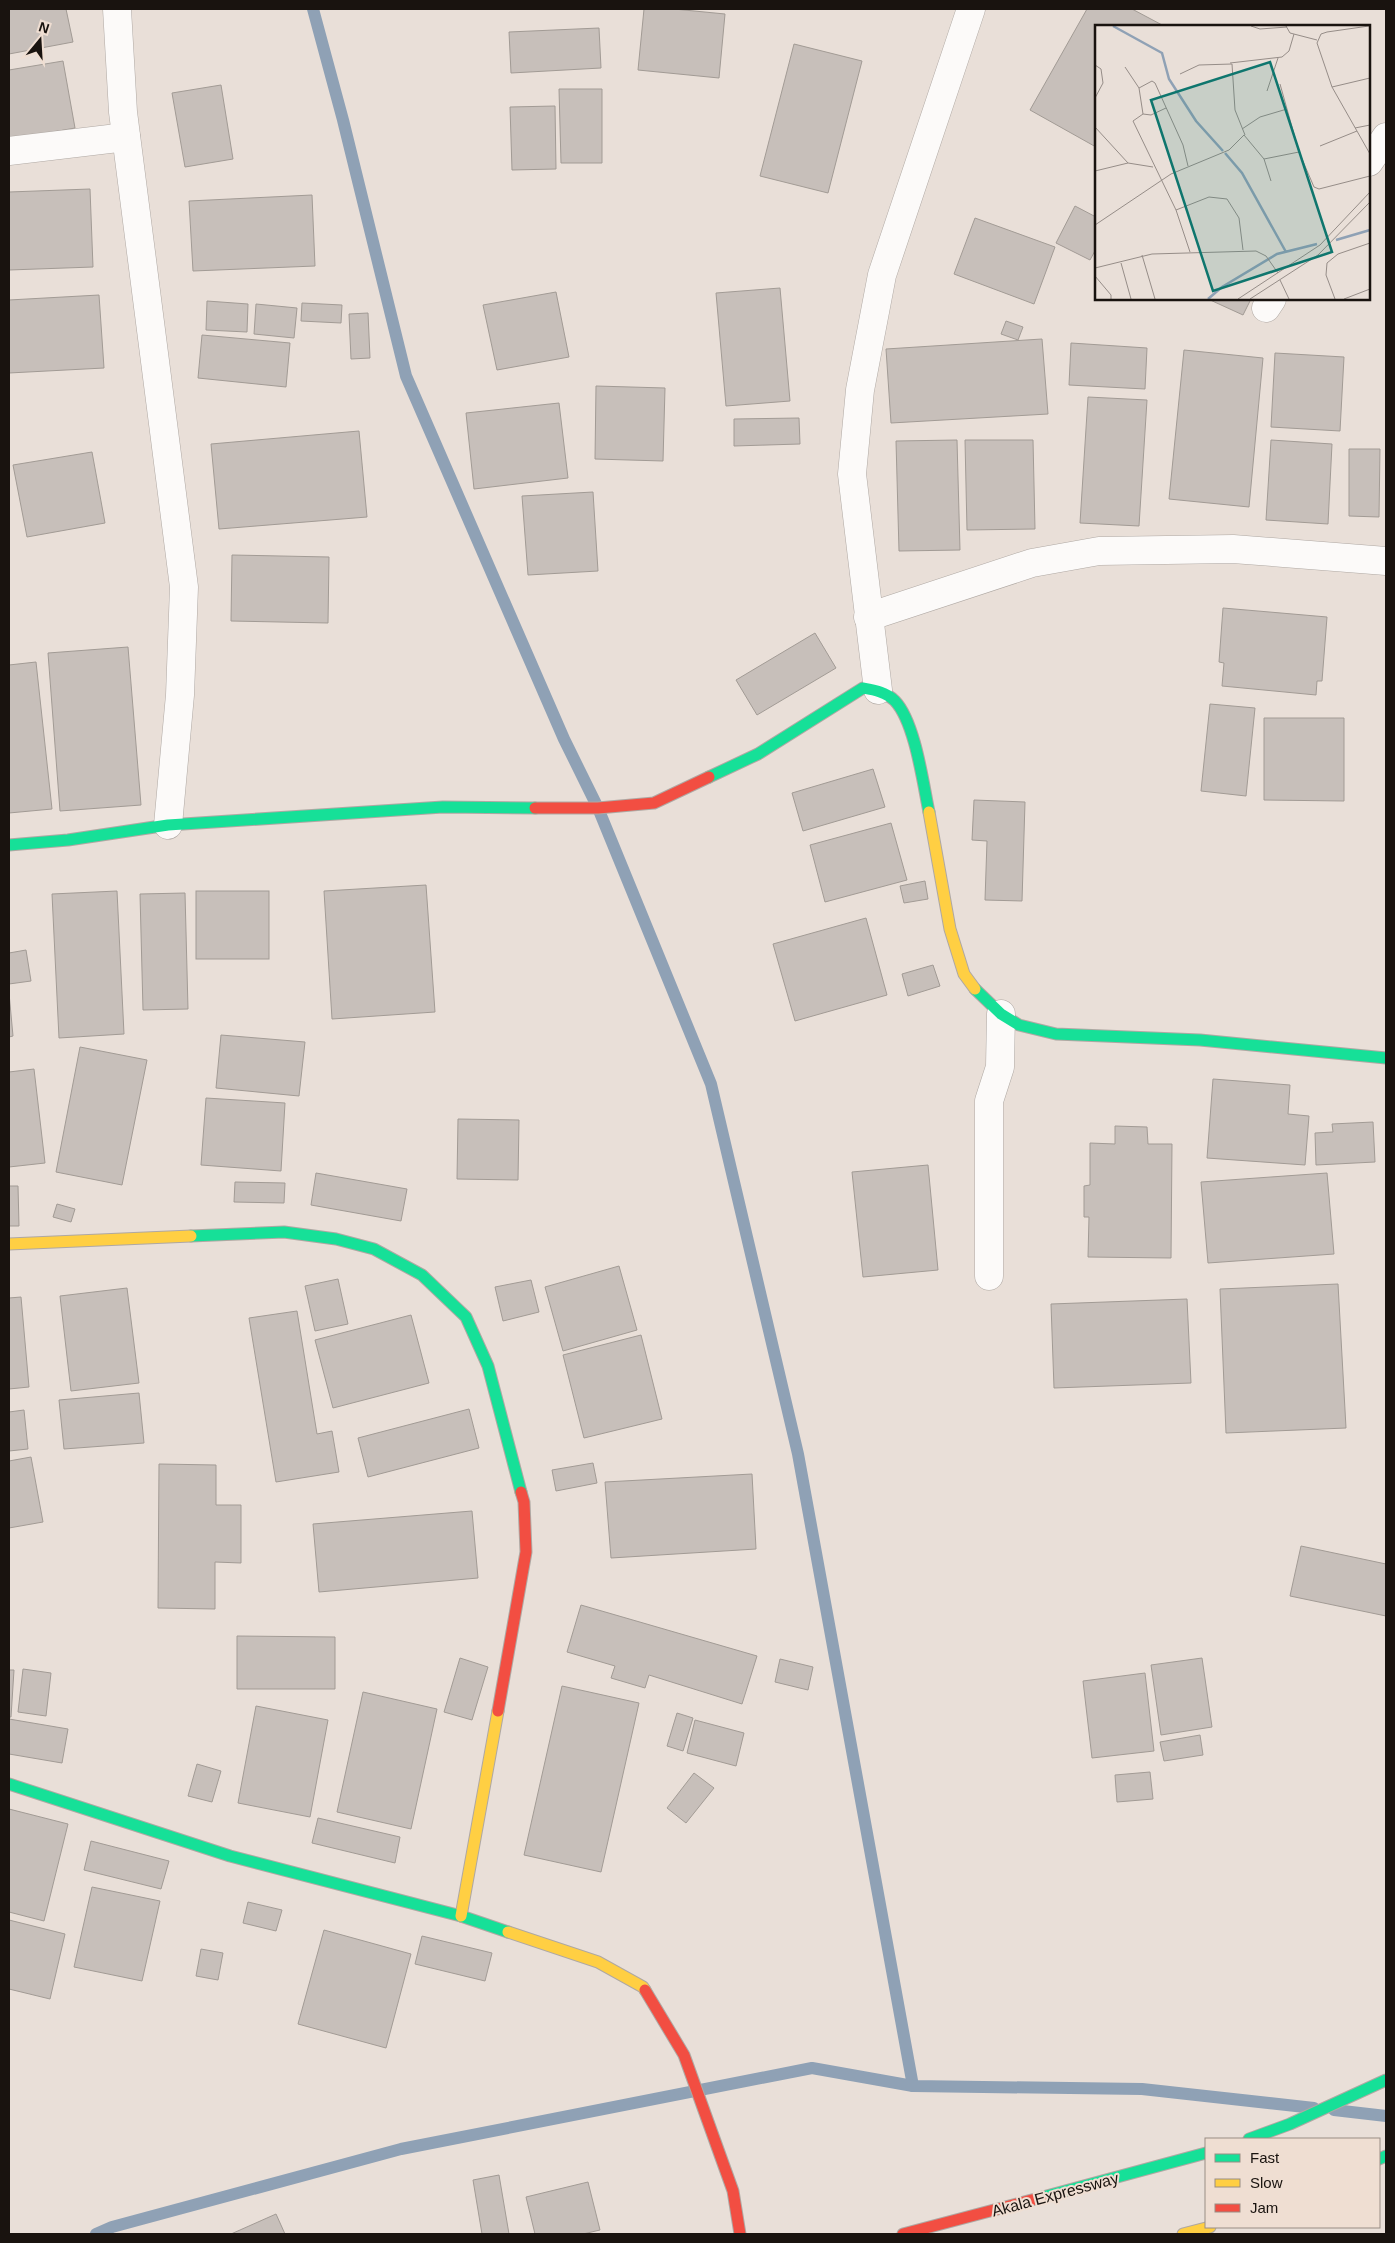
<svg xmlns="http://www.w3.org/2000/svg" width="1395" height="2243" viewBox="0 0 1395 2243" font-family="Arial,sans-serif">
<rect width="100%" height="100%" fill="#e9dfd8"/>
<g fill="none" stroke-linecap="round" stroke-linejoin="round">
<!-- stream -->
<g stroke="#8fa1b5" stroke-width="12">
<polyline points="313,9 343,120 406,376 564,739 598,808 711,1084 798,1454 913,2086"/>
<polyline points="1334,2110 1386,2116"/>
<polyline points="96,2234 112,2227 401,2149 812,2068 913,2086 1142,2089 1314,2108"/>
</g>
</g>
<!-- building -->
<g fill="#c7bfba" stroke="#a29b95">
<polygon points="9,9 66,9 73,42 9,54"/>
<polygon points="644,9 674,9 725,14 719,78 638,70"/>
<polygon points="1087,9 1132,9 1164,26 1096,26 1096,147 1030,110"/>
<polygon points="599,28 601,68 511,73 509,32"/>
<polygon points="794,44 862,61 828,193 760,176"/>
<polygon points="63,61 75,128 9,140 9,70"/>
<polygon points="221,85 233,159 185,167 172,93"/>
<polygon points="559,89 602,89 602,163 561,163"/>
<polygon points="555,106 556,169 512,170 510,107"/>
<polygon points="90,189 93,267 9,270 9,192"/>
<polygon points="312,195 315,266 193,271 189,201"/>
<polygon points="1075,206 1096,217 1096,249 1090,260 1056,243"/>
<polygon points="975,218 1055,247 1034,304 954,274"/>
<polygon points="780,288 790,401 726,406 716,293"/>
<polygon points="556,292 569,357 497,370 483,305"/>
<polygon points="99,295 104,368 9,373 9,300"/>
<polygon points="1208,299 1251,299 1243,315"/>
<polygon points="207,301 248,304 247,332 206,330"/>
<polygon points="302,303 342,305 341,323 301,321"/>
<polygon points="256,304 297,308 294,338 254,334"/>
<polygon points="368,313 370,358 351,359 349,314"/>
<polygon points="1006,321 1023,327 1018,340 1001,334"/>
<polygon points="202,335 290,343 286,387 198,378"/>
<polygon points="1042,339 1048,414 891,423 886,349"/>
<polygon points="1071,343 1147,348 1145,389 1069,385"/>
<polygon points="1184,350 1263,358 1249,507 1169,499"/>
<polygon points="1275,353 1344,357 1340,431 1271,427"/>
<polygon points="596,386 665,388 663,461 595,459"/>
<polygon points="1088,397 1147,400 1139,526 1080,523"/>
<polygon points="559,403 568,478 474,489 466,413"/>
<polygon points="799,418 800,444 734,446 734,419"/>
<polygon points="359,431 367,517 219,529 211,444"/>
<polygon points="957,440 960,550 899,551 896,441"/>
<polygon points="965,440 1033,440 1035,529 967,530"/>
<polygon points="1271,440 1332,444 1328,524 1266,520"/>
<polygon points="1349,449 1380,449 1379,517 1349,516"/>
<polygon points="92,452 105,523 27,537 13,465"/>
<polygon points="593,492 598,571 528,575 522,496"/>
<polygon points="232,555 329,557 328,623 231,621"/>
<polygon points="1223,608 1327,617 1322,681 1317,681 1316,695 1222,686 1224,663 1219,662"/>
<polygon points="815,633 836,668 757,715 736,680"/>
<polygon points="128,647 141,805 60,811 48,653"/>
<polygon points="36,662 52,809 9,813 9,665"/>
<polygon points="1210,704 1255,708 1246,796 1201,791"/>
<polygon points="1264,718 1344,718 1344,801 1264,800"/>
<polygon points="873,769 885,807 803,831 792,793"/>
<polygon points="974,800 1025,802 1022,901 985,900 987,841 972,840"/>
<polygon points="891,823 907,880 825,902 810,845"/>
<polygon points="925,881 928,899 904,903 900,886"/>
<polygon points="426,885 435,1012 332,1019 324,891"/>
<polygon points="117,891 124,1034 59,1038 52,894"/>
<rect x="196" y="891" width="73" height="68"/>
<polygon points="185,893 188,1009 143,1010 140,894"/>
<polygon points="866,918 887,995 795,1021 773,944"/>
<polygon points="26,950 31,981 9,984 9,953"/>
<polygon points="933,965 940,986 908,996 902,974"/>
<polygon points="9,993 13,1036 9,1037"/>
<polygon points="221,1035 305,1042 299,1096 216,1088"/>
<polygon points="80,1047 147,1060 122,1185 56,1172"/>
<polygon points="34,1069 45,1163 9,1167 9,1072"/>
<polygon points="1213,1079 1290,1085 1288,1114 1309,1116 1305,1165 1207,1158"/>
<polygon points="206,1098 285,1103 281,1171 201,1165"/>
<polygon points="458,1119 519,1120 518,1180 457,1179"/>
<polygon points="1373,1122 1375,1162 1316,1165 1315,1133 1333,1132 1332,1124"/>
<polygon points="1115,1126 1147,1127 1148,1144 1172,1144 1171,1258 1088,1257 1089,1217 1084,1217 1084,1186 1090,1185 1090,1143 1115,1144"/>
<polygon points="928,1165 938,1270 863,1277 852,1172"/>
<polygon points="316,1173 407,1189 401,1221 311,1205"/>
<polygon points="1327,1173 1334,1254 1208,1263 1201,1182"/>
<polygon points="235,1182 285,1183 284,1203 234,1202"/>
<polygon points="9,1186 18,1186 19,1226 9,1226"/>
<polygon points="57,1204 75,1209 71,1222 53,1217"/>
<polygon points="619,1266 637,1330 563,1351 545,1287"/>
<polygon points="338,1279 348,1324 315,1331 305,1286"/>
<polygon points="531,1280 539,1312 503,1321 495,1287"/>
<polygon points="1338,1284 1346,1428 1226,1433 1220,1289"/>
<polygon points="127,1288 139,1383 71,1391 60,1296"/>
<polygon points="21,1297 29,1387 9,1389 9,1298"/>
<polygon points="1187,1299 1191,1383 1054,1388 1051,1304"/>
<polygon points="297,1311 317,1434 332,1431 339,1472 276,1482 249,1318"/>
<polygon points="411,1315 429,1383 333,1408 315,1340"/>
<polygon points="641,1335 662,1419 584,1438 563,1355"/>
<polygon points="139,1393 144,1443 64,1449 59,1400"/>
<polygon points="469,1409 479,1448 368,1477 358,1438"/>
<polygon points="24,1410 28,1449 9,1451 9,1412"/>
<polygon points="31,1457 43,1522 9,1528 9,1461"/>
<polygon points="593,1463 597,1483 556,1491 552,1470"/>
<polygon points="159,1464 216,1465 216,1505 241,1505 241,1563 215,1562 215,1609 158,1608"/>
<polygon points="752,1474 756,1549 611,1558 605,1482"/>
<polygon points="472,1511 478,1578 319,1592 313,1524"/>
<polygon points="1301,1546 1386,1564 1386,1616 1290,1596"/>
<polygon points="581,1605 757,1656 742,1704 649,1675 645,1688 611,1678 615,1666 567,1652"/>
<polygon points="237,1636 335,1637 335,1689 237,1689"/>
<polygon points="460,1658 488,1667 472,1720 444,1712"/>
<polygon points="1202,1658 1212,1727 1161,1735 1151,1665"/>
<polygon points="780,1659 813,1667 808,1690 775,1682"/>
<polygon points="23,1669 51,1673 46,1716 18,1712"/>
<polygon points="9,1670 14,1670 11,1717 9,1717"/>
<polygon points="1145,1673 1154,1751 1092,1758 1083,1681"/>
<polygon points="562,1686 639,1703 601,1872 524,1855"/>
<polygon points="363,1692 437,1709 411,1829 337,1812"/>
<polygon points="256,1706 328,1720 310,1817 238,1803"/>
<polygon points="677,1713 693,1718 683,1751 667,1746"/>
<polygon points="9,1719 68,1729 62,1763 9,1754"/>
<polygon points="695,1720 744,1733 736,1766 687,1753"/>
<polygon points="1200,1735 1203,1755 1164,1761 1160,1742"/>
<polygon points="197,1764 221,1771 212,1802 188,1796"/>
<polygon points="1150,1772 1153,1799 1117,1802 1115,1775"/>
<polygon points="694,1773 714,1788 686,1823 667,1808"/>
<polygon points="9,1809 68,1824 44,1921 9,1912"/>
<polygon points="318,1818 400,1837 395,1863 312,1843"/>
<polygon points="91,1841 169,1861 161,1889 84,1870"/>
<polygon points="92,1887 160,1901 142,1981 74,1967"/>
<polygon points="248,1902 282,1910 276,1931 243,1923"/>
<polygon points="9,1920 65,1934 50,1999 9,1989"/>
<polygon points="324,1930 411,1954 386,2048 298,2024"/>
<polygon points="422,1936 492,1953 485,1981 415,1964"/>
<polygon points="201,1949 223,1953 218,1980 196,1976"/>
<polygon points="499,2175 509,2234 482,2234 473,2180"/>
<polygon points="588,2182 600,2230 583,2234 535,2234 526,2197"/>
<polygon points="276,2214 285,2234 231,2234"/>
</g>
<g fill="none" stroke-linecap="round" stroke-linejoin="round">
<!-- street casing -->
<g stroke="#afa8a3" stroke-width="29">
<g id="street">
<polyline points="117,9 123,112 184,587 180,695 168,825"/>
<polyline points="9,151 126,137"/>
<polyline points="1369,162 1386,137"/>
<polyline points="1266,308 1272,299"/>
<polyline points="868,617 1032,563 1099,551 1233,549 1386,561"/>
<polyline points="878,690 852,474 860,390 882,275 971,9"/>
<polyline points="989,1276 989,1101 1000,1067 1001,1014"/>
</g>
</g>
<!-- fast casing -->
<g stroke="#afa8a3" stroke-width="13">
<g id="fast">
<path d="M709,777L758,754L863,688C874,690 886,692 895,701C915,722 923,783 929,812"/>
<polyline points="9,845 68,840 168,825 443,807 535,808"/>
<polyline points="975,989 1001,1014 1019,1025 1056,1034 1200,1040 1386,1058"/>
<polyline points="191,1236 284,1232 336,1239 374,1249 422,1275 466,1317 488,1366 521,1492"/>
<polyline points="9,1784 230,1856 461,1916 508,1932"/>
<polyline points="1249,2139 1290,2124 1386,2080"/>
<polyline points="1379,2159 1386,2156"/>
<polyline points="1043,2197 1206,2153"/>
</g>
</g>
<!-- slow casing -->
<g stroke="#afa8a3" stroke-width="13">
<g id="slow">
<polyline points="929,812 950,929 964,974 975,989"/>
<polyline points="9,1244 191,1236"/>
<polyline points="461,1916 498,1711"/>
<polyline points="508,1932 598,1962 643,1987 645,1990"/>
<polyline points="1183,2234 1210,2227"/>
</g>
</g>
<!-- jam casing -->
<g stroke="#afa8a3" stroke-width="13">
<g id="jam">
<polyline points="535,808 598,808 654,803 709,777"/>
<polyline points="498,1711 526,1552 524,1502 521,1492"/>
<polyline points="645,1990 684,2055 733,2191 740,2234"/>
<polyline points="903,2234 1043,2197"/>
</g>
</g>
<!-- street -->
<use href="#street" stroke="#fcfaf9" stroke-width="28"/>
<!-- fast -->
<use href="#fast" stroke="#16e098" stroke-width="11"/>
<!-- slow -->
<use href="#slow" stroke="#ffcf43" stroke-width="11"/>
<!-- jam -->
<use href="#jam" stroke="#f24e42" stroke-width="11"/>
</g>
<g text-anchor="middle" stroke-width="4" stroke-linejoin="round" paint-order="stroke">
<!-- street labels -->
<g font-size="16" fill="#19130f" stroke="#efded2">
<text transform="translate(1055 2194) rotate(-15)" y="6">Akala Expressway</text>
</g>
</g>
<!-- overview -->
<g transform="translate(1095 25)">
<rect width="275" height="275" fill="#e9dfd8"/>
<path fill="none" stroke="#8fa1b5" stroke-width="2.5" d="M18,1L67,28L74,54L101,96L128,126M130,128L147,148L191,227M241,215L275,205M113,274L127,262L182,229L222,219"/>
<path fill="none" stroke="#968d88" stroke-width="1" d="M156,1L165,4L192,2M191,1L195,8L222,15M274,1L232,7L226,9L222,18L237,62L275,129M135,38L187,32L194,26L199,9M0,40L6,44L8,58L0,73M30,42L44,63L57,56L60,58L88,120L93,141M85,49L104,40L137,39L140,85L150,110M185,59L204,127L219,162L224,164L275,151M237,62L275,53M44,63L48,89L38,96L81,185L95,227M172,66L183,33M48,89L56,90L71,83M0,102L33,138L58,142M260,103L275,100M147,104L165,92L192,84M225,121L262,106M169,134L176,156M0,146L33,138M81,185L114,172L132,174L144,193L148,225M0,200L76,149L134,125L149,110L169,134L204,127M47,230L60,274M26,238L36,274M0,243L57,229L161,226L171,231L183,248M0,251L16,270V274M185,255L194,274M143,274L225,220L275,167M155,274L223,230L275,177M240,274L231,250L232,238L243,229L275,218M249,274L275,264"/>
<path fill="#0f766e" fill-opacity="0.15" stroke="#0f766e" stroke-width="2.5" d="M175,37L237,227L118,266L56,75Z"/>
<rect width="275" height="275" fill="none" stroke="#19130f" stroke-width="2.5"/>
</g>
<!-- border -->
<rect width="1395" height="2243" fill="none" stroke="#19130f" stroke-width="20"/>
<!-- legend -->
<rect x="1205" y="2138" width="175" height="90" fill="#efded2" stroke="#998d84"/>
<rect x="1215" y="2154" width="25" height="8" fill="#16e098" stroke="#998d84"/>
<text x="1250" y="2163" font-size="15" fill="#19130f">Fast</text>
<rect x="1215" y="2179" width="25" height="8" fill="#ffcf43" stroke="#998d84"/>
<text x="1250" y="2188" font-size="15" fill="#19130f">Slow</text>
<rect x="1215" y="2204" width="25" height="8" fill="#f24e42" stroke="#998d84"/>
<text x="1250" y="2213" font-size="15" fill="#19130f">Jam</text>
<!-- north arrow -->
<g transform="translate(40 40) rotate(18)" stroke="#efded2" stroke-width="4" paint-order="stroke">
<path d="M0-4L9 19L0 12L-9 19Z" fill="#19130f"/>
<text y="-8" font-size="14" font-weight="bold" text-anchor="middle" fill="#19130f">N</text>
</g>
</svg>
